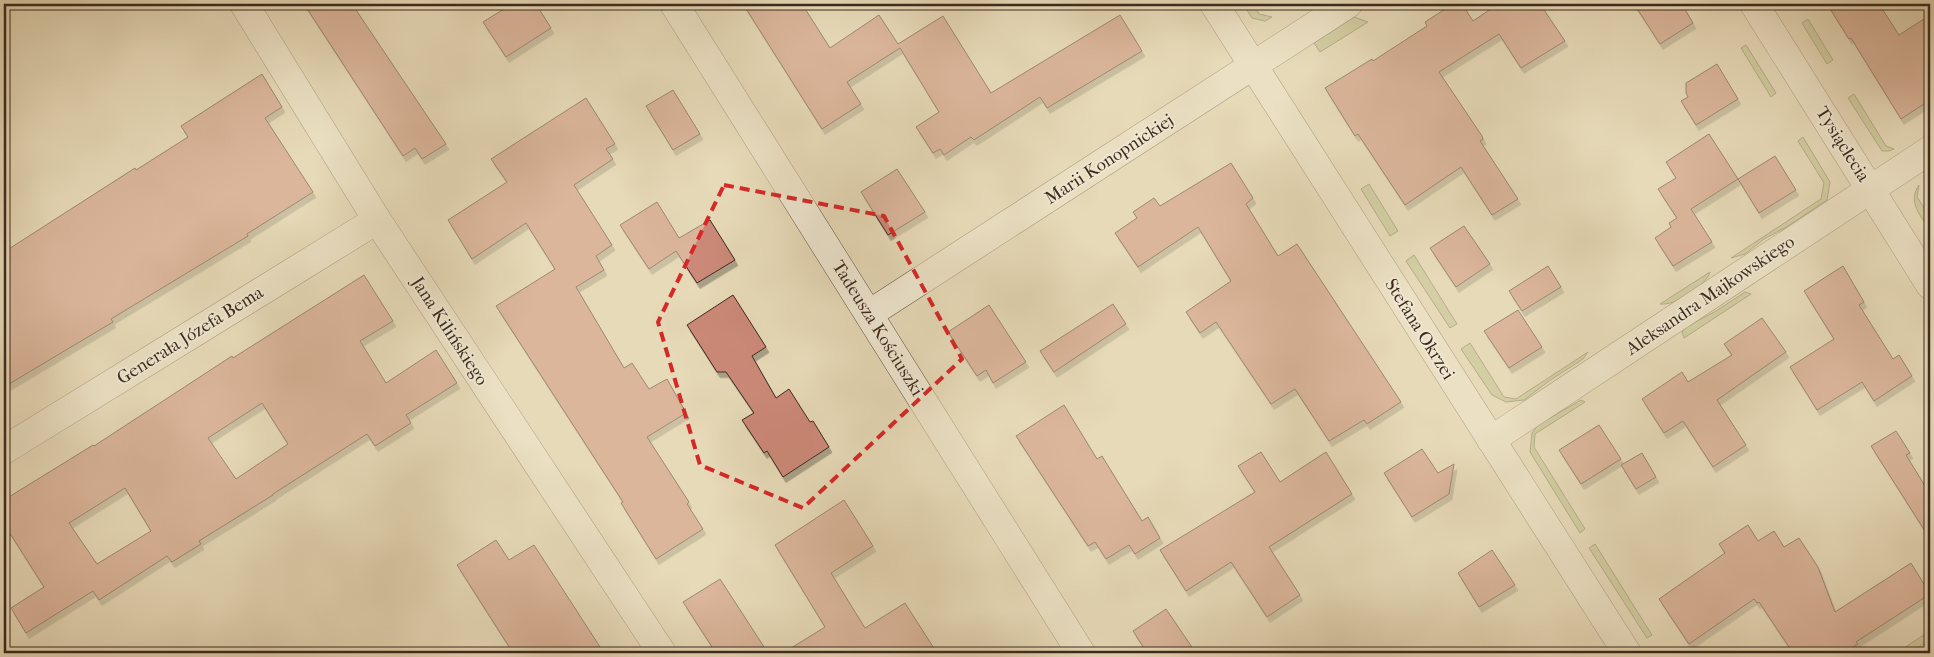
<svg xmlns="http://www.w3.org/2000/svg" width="1934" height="657" viewBox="0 0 1934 657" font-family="'IM FELL French Canon',serif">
<defs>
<filter id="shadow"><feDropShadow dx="3" dy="5.5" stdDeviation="0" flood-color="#0004"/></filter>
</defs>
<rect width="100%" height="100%" fill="#e7dab8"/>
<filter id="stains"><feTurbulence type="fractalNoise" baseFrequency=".004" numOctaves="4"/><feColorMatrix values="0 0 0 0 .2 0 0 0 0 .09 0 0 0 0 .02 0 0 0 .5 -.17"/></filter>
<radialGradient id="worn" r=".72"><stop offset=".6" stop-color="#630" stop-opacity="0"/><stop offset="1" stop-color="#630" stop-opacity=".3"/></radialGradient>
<!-- green -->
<g fill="#bbbe8b" stroke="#7c7454">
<polygon points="1243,4 1253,4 1259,14 1272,17 1265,21 1252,18"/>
<polygon points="1354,17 1368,22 1320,52 1314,43"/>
<polygon points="1808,19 1833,60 1827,64 1802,23"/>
<polygon points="1746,45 1776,93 1771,97 1741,48"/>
<polygon points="1854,94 1886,146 1894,149 1889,151 1882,151 1848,98"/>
<polygon points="1803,137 1830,182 1827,200 1788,226 1764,239 1745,254 1731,258 1821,199 1824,183 1798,141"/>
<polygon points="1369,184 1398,231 1390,236 1361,189"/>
<path d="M1919,185L1917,197L1930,217V231C1921,216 1907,202 1919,185Z"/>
<polygon points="1414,255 1457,324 1450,328 1406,261"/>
<path d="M1710,272C1706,286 1675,306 1660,304Z"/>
<polygon points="1745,292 1751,294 1684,338 1682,332 1688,326 1716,311"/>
<polygon points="1470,343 1504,397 1516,399 1588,352 1583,359 1549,381 1524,400 1506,402 1492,395 1461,349"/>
<polygon points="1581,400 1585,402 1535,434 1534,447 1585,529 1580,533 1530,452 1532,433 1538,425"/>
<polygon points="1595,544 1652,635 1647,638 1589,548"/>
<polygon points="1930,631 1930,640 1909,653 1896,653"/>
</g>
<!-- building -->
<g fill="#cc8979" stroke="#3c2a1e" fill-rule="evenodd" filter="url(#shadow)">
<polygon points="304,4 352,4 446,144 422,159 415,148 403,156"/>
<polygon points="512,4 536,4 551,28 506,57 483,22"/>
<polygon points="743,4 802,4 830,48 879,15 898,44 943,16 991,93 1120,15 1142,51 1047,108 1040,97 974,140 971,137 944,155 940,149 933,153 916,127 939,112 900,48 847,82 861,104 822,129"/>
<polygon points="1453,4 1462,4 1473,21 1498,4 1540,4 1565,41 1521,68 1499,34 1439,72 1482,136 1483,139 1480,141 1518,199 1492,215 1461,167 1405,205 1358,134 1355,136 1325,88 1372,59 1373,61 1427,26 1425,22"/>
<polygon points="1634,4 1682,4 1693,23 1660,44"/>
<polygon points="1827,4 1879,4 1899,35 1930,15 1930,100 1901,119 1851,38 1849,39"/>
<polygon points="1717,64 1738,99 1696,125 1681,101 1688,97 1686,93 1686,83"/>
<polygon points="262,74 282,107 265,118 313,192 247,234 248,236 111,319 113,322 4,387 4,252 135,168 136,170 188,137 181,126"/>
<polygon points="673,90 700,134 673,150 646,106"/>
<polygon points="586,98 615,144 606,149 613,159 574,185 612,245 596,256 604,270 576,287 624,368 632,363 649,389 667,379 686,413 647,437 689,502 687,504 703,529 656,559 621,503 623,502 496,306 555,269 526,223 472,259 448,220 507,182 491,159"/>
<polygon points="1709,134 1738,179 1691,209 1712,242 1673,266 1655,238 1671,227 1669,223 1677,218 1658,189 1676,178 1666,162"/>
<polygon points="1775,156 1796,190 1759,213 1738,179"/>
<polygon points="1231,163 1253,198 1246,204 1278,256 1297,244 1401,402 1367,424 1364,420 1329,441 1295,389 1271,404 1216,322 1200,333 1186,312 1231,281 1198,227 1138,267 1115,233 1137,218 1133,212 1154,198 1160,206"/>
<polygon points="897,169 925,212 888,235 861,192"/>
<polygon points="657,202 679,238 710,220 735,260 697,283 676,251 649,269 620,225"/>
<polygon points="1464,226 1490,264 1456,287 1430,248"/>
<polygon points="1548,266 1561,287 1522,311 1509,291"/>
<polygon points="1843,266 1864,302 1859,305 1893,359 1899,355 1912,376 1874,401 1862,382 1817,410 1790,367 1834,339 1804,291"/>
<path d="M364,275L393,321L360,341L386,383L436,350L457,383L406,415L411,423L375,446L367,434L273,494V495L199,541L201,544L172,562L167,556L99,600L93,591L26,633L11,608L44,587L4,524V500L93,445L94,446L232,356L233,358ZM262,403L288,444L236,479L208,438ZM125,488L151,531L97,564L69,523Z"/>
<polygon points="733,295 766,347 752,356 776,398 789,389 810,422 813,421 829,447 783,477 767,451 764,453 742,420 754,413 726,372 717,372 687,325"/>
<polygon points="1113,304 1126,324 1054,372 1040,351"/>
<polygon points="989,305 1026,362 993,383 986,370 977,376 948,332"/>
<polygon points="1518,310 1542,347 1509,368 1484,331"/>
<polygon points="1762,318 1786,352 1717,400 1746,445 1713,467 1683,421 1664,433 1642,399 1682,372 1688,382 1732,355 1724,344"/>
<polygon points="1064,405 1097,459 1102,456 1142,521 1148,517 1160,538 1135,554 1129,545 1106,559 1095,542 1088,546 1016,436"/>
<polygon points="1599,425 1621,459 1581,484 1559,450"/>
<polygon points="1896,431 1910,453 1906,455 1930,494 1930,539 1871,446"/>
<polygon points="1422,449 1438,473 1454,464 1449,494 1412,517 1384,473"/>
<polygon points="1261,452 1280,482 1326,452 1352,494 1269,547 1300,595 1267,617 1231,562 1186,591 1160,550 1255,492 1238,466"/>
<polygon points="1642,453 1656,477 1636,489 1621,465"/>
<polygon points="844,500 873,546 831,573 865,628 905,603 937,653 783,653 825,627 775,545"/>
<polygon points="1748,525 1758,541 1774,531 1784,547 1799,538 1818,567 1835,612 1911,563 1930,594 1856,642 1858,644 1843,653 1793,653 1759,602 1757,603 1754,599 1689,644 1659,599 1725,553 1719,544"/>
<polygon points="496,540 509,560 534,545 604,653 513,653 457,565"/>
<polygon points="1492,550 1515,585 1479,607 1458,573"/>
<polygon points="720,579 768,653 716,653 683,602"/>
<polygon points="1166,609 1196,653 1147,653 1133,631"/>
</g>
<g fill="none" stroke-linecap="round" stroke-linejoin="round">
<!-- minor casing -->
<g stroke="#675644" stroke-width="29">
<g id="minor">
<polyline points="244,4 377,220 662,653"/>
<polyline points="674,4 1081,653"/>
<polyline points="1214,4 1627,653"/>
<polyline points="1754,4 1930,285"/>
<polyline points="869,314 1348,4"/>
<polyline points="1491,440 1930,150"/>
<polyline points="4,450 377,220"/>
</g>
</g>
<!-- minor -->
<use href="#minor" stroke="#efe7d1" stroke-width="28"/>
</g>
<!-- marked area -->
<path d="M0 0H1934V657H0ZM724,185L884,216L962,359L803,508L700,465L658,322Z" fill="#e7dab8" fill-opacity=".55" fill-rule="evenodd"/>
<path fill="none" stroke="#d62828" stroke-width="4" stroke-dasharray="10 6" stroke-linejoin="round" d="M724,185L884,216L962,359L803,508L700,465L658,322Z"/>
<g text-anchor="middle" stroke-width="4" stroke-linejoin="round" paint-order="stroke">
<!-- street labels -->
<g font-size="18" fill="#3c2a1e" stroke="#efe7d1">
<text transform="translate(1843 144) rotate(58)" y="6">Tysiąclecia</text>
<text transform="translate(1109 159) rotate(-33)" y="6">Marii Konopnickiej</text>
<text transform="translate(1710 295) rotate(-34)" y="6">Aleksandra Majkowskiego</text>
<text transform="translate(878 328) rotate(58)" y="6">Tadeusza Kościuszki</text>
<text transform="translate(1420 329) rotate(58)" y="6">Stefana Okrzei</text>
<text transform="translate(450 331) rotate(57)" y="6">Jana Kilińskiego</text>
<text transform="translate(190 335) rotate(-32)" y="6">Generała Józefa Bema</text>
</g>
</g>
<!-- margin -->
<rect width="1934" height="657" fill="none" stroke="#e7dab8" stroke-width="20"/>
<rect x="5" y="5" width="1924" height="647" fill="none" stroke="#3c2a1e" stroke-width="2.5"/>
<rect x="10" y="10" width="1914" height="637" fill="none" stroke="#3c2a1e"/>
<rect width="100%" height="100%" filter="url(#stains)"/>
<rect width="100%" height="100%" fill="url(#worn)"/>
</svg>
